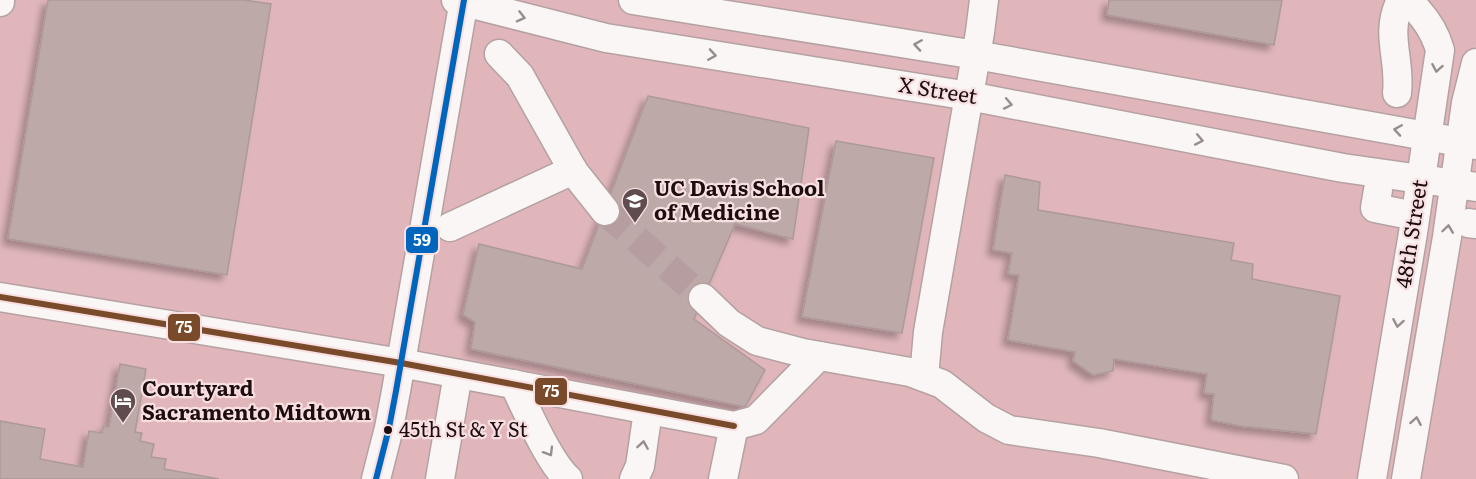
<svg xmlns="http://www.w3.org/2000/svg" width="1476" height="479" viewBox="0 0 1476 479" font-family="Literata,serif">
<defs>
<filter id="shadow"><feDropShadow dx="-5.5" dy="5.5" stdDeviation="3" flood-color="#0004"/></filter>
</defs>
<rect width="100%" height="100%" fill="#dcc2c4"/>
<!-- built -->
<rect fill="#e0b6ba" x="0" y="0" width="1476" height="479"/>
<!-- building -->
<g fill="#bda9a8" stroke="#ac9998" stroke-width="1.5" filter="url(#shadow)">
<polygon points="48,0 244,0 271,4 227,275 8,239"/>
<polygon points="1109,0 1282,0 1274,45 1107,15"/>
<polygon points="648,96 809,128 793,239 735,224 694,319 765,370 745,407 471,349 475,322 463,315 479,244 582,269"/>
<polygon points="836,141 934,158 902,333 802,317"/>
<polygon points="1005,175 1040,182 1038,210 1234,243 1231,260 1253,264 1252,279 1340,296 1316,434 1240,426 1211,420 1214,394 1204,393 1207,374 1114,359 1113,371 1093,375 1073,361 1075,352 1008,340 1019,275 1008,274 1012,253 993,250"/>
<polygon points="120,364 146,369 135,432 142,433 140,441 154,444 151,457 166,459 164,469 219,479 0,479 0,421 45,429 40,459 83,467 89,431 102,433 103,426 109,427"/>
</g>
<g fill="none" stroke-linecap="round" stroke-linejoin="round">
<!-- minor-tunnel -->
<polyline stroke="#b69ea0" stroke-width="28" stroke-dasharray="28 14" stroke-linecap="butt" points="605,211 703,298"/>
<!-- minor casing -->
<g stroke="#b5a1a2" stroke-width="31">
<g id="minor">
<polyline points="456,0 606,38 969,96 1343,168 1476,187"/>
<polyline points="633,0 976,55 1476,145"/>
<polyline points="0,2 0,0"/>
<polyline points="499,54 520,76 574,172 605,211"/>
<path d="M1397,93C1401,58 1384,34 1401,0"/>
<polyline points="1378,190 1375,208 1400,213"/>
<polyline points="1468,223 1476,224"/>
<polyline points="450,227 573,170"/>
<polyline points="0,297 401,363 734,426 756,420 819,356"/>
<polyline points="703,298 729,323 757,341 803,353 910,372 942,384 986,418 1009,430 1099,443 1284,479"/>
<polyline points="924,377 928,332 980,32 984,0"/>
<path d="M514,384C526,409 549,462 568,479"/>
<polyline points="376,479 389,428 396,391 464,0"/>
<polyline points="440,479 458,374"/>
<polyline points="634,479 640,466 648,411"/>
<polyline points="723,479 734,426"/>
<path d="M1372,479L1413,233L1440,50C1434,29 1423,14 1407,0"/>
<polyline points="1406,479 1447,237 1466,103 1476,63"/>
</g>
</g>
<!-- minor -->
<use href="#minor" stroke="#faf6f6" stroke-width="28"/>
<!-- bus-1 casing -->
<g stroke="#f8dfe1" stroke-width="10">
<polyline id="bus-1" points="0,297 401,363 734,426"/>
</g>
<!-- bus-2 casing -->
<g stroke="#f8dfe1" stroke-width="10">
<polyline id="bus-2" points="376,479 389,428 396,391 464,0"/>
</g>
<!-- bus-1 -->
<use href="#bus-1" stroke="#7a4b2a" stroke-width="6"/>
<!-- bus-2 -->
<use href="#bus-2" stroke="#0065bd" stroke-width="6"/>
</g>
<!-- one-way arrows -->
<defs><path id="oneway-chevron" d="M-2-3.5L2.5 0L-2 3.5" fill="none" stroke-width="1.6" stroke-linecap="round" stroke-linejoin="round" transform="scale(1.5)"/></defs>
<g stroke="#978d8e">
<use href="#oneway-chevron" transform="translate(521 17) rotate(14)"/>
<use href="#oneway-chevron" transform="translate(918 45) rotate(-171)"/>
<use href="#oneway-chevron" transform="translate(712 55) rotate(9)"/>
<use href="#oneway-chevron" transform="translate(1437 68) rotate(100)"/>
<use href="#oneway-chevron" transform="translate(1008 104) rotate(11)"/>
<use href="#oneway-chevron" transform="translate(1398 130) rotate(-171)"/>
<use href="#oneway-chevron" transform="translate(1199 140) rotate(11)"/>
<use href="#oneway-chevron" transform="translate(1448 229) rotate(-82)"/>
<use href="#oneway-chevron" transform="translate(1398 323) rotate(100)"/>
<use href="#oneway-chevron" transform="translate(1416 421) rotate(-80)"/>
<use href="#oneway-chevron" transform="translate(643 445) rotate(-81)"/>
<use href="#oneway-chevron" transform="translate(549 452) rotate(59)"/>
</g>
<!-- icons -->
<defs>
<g id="university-pin" transform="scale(1.35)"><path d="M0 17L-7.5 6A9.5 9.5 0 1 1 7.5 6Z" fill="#604c4e" stroke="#f8dfe1"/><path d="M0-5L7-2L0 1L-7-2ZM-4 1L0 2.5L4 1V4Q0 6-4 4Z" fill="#fff"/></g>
<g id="hotel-pin" transform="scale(1.35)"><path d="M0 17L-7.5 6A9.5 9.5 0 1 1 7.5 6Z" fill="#604c4e" stroke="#f8dfe1"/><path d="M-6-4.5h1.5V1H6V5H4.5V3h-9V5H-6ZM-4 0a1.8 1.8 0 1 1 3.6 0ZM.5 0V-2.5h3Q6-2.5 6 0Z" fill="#fff"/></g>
</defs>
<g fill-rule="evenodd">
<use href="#university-pin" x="635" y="201"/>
<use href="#hotel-pin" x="123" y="401"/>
</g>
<!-- markers -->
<circle fill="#1d0d0f" stroke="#f8dfe1" stroke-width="2" cx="388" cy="430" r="5"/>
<g text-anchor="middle" stroke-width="4.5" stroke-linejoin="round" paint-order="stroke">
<!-- bus labels -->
<g font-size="20" fill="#1d0d0f" stroke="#f8dfe1" text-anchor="start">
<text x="399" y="437">45th St &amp; Y St</text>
</g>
<!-- street labels -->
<g font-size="21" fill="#1d0d0f" stroke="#f8dfe1">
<text transform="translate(938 91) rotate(9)" y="7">X Street</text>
<text transform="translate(1412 234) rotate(-81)" y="7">48th Street</text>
</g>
<!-- poi labels -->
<g font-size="21" font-weight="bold" fill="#1d0d0f" stroke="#f8dfe1" text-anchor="start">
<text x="654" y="196">UC Davis School<tspan x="654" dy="24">of Medicine</tspan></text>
<text x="142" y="396">Courtyard<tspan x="142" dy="24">Sacramento Midtown</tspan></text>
</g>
</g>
<g stroke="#f8dfe1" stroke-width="2">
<rect x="405" y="226" width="34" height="28" rx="6" fill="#0065bd"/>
<rect x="167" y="313" width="34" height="29" rx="6" fill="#7a4b2a"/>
<rect x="534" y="377" width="34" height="29" rx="6" fill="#7a4b2a"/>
</g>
<g font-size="16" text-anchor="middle" font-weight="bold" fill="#fff">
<text x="422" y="246">59</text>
<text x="184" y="333">75</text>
<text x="551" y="397">75</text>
</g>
</svg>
